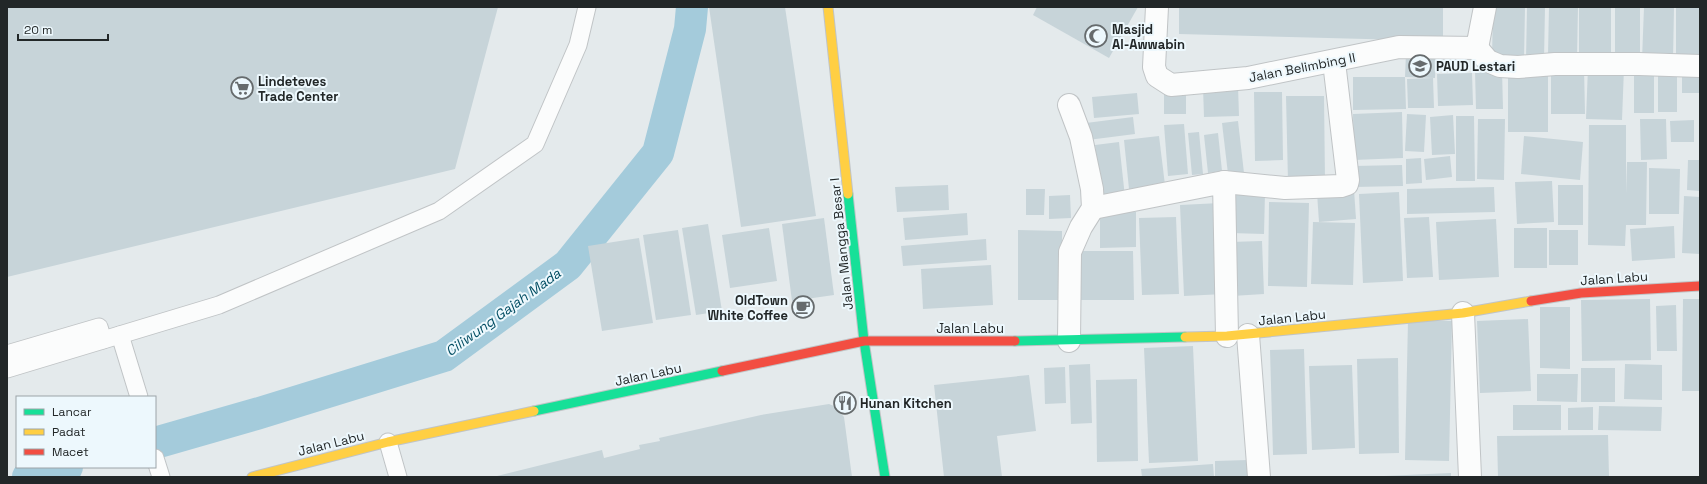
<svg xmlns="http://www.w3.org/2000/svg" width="1707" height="484" viewBox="0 0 1707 484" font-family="'Space Grotesk',sans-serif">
<rect width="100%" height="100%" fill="#e4eaec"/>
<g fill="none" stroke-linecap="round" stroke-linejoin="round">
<!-- canal -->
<g stroke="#a4cbdb" stroke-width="32">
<polyline points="155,443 256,414 444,356 568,265 658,153 690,29 692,7"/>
<polyline points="28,477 67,467"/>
</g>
</g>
<!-- building -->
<g fill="#c7d4d9">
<polygon points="7,7 498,7 455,169 7,277"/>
<polygon points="709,7 785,7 816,216 741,227"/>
<polygon points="1037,7 1138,7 1109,58 1033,15"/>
<polygon points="1179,7 1443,7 1443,41 1179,34"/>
<polygon points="1493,7 1525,7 1524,60 1492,59"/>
<polygon points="1527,7 1545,7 1544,60 1526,60"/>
<polygon points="1549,7 1578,7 1577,56 1548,55"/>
<rect x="1579" y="7" width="32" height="50"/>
<rect x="1615" y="7" width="25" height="51"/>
<polygon points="1644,7 1674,7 1673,60 1642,60"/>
<polygon points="1676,7 1700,7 1700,58 1676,57"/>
<polygon points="1406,53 1436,54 1435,78 1405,77 1406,109 1353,110 1353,77 1405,77"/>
<polygon points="1551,67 1584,67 1585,114 1551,114"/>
<polygon points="1588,67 1624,68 1622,120 1586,119"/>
<rect x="1658" y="69" width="19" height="43"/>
<polygon points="1502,70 1503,109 1476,109 1475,71"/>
<rect x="1634" y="70" width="20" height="43"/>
<rect x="1682" y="70" width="18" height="23"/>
<polygon points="1472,73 1473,105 1438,106 1437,74"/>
<rect x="1508" y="74" width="40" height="58"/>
<polygon points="1433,78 1434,108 1408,108 1407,79"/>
<polygon points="1238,86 1239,116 1204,117 1203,87"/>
<polygon points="1186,92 1186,114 1164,114 1164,93"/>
<polygon points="1254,92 1282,92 1283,160 1255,161"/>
<polygon points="1137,93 1139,114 1094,118 1092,97"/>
<polygon points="1286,96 1324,96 1325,181 1288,182"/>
<polygon points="1402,112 1403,158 1354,160 1353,114"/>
<polygon points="1407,114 1426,115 1424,152 1405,151"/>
<polygon points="1453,115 1455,154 1432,155 1430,117"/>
<polygon points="1456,116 1474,116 1475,181 1456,181"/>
<polygon points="1133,117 1135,134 1088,140 1086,123"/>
<polygon points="1478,119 1505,119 1504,180 1477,179"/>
<polygon points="1640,119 1666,119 1667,159 1641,160"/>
<polygon points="1694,120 1694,142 1671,142 1670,121"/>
<polygon points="1238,121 1244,173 1228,174 1222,123"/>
<polygon points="1184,124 1188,174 1168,176 1164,125"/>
<polygon points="1589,125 1626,125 1626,194 1627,162 1647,162 1646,225 1626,225 1625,246 1588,245"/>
<polygon points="1199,132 1203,174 1192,175 1188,133"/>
<polygon points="1218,133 1222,171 1208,173 1204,135"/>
<polygon points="1159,136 1165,185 1129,189 1124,140"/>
<polygon points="1524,136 1583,142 1580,180 1521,174"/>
<polygon points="1119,142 1125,197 1101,199 1095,145"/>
<polygon points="1450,156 1452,177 1426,180 1424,159"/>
<polygon points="1421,158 1422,183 1406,184 1406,159"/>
<polygon points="1688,160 1700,160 1700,191 1687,190"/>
<polygon points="1402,165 1403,186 1354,187 1354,166"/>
<polygon points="1649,168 1680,169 1679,214 1649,214"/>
<polygon points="1552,181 1554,222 1517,224 1515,182"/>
<polygon points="948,185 949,210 897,212 895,187"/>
<rect x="1558" y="185" width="25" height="40"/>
<polygon points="1494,187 1495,212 1407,214 1407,189"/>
<polygon points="1026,189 1045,189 1044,215 1026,215"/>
<polygon points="1354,190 1356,219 1319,222 1317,193"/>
<polygon points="1232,191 1265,193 1264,234 1230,233"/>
<polygon points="1399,192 1403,281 1363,283 1359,194"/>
<polygon points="1070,195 1071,218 1049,219 1049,196"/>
<polygon points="1684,196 1700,197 1700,254 1682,253"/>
<polygon points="1269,202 1309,203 1307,287 1268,286"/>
<polygon points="1220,203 1224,294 1184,296 1180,205"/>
<polygon points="1136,212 1136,247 1100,248 1100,213"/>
<polygon points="967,213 968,235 905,240 903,218"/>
<polygon points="1176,217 1179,294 1142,295 1139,218"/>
<polygon points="1429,217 1433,277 1407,278 1404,218"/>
<polygon points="824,218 834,295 792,301 782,224"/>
<polygon points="1496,219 1499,277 1439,280 1436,222"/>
<polygon points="1313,222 1355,223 1353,285 1311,284"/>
<polygon points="708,224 722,311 696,315 682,228"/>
<polygon points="1674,226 1675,258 1632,261 1630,229"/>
<polygon points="769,228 777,281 730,288 722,235"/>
<rect x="1514" y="228" width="33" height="40"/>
<polygon points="678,230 691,315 656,320 643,235"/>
<polygon points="1018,230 1062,231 1062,300 1018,300"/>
<rect x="1549" y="230" width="29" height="35"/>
<polygon points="639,238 653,323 602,331 588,246"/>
<polygon points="986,239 987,260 903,266 901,246"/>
<polygon points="1262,241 1264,294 1232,296 1230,242"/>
<polygon points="1074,251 1133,251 1134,300 1075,300"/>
<polygon points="991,265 993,305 923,309 921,269"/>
<polygon points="1650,299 1651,360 1582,361 1581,300"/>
<polygon points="1683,299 1700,299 1700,391 1682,391"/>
<polygon points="1676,305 1677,351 1657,351 1656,306"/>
<polygon points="1540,307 1570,307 1570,369 1540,368"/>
<polygon points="1528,319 1531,391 1480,393 1477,321"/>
<polygon points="1408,320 1452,321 1449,461 1405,460"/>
<polygon points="1193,346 1198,461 1149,463 1144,348"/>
<polygon points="1304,349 1307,454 1273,455 1270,350"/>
<polygon points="1398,358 1399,453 1359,454 1357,359"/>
<polygon points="1090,364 1092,423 1071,424 1069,365"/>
<polygon points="1625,364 1662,365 1662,400 1624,399"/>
<polygon points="1352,365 1355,448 1312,450 1309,366"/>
<polygon points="1065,367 1066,403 1045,404 1044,368"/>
<rect x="1581" y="368" width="34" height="34"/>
<polygon points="1537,374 1578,374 1577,402 1537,401"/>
<polygon points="1029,375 1036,431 997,436 1002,477 944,477 934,385"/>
<polygon points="1137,379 1138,461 1097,462 1096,380"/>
<polygon points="829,404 834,406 844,417 852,477 493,477 602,450 604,458 640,449 639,445 660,441 659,438 761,415"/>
<rect x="1513" y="405" width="48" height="25"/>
<polygon points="1599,406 1662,407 1661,431 1598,430"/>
<polygon points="1593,407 1593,430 1568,430 1568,408"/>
<polygon points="1608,435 1609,476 1498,477 1497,436"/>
<polygon points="1248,460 1249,477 1215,477 1215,461"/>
<polygon points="1213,464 1214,477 1142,477 1141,469"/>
<polygon points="1451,473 1451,477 1384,477 1384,476"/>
</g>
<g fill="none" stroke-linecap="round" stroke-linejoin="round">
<!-- lane casing -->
<g stroke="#c0c4c6" stroke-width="19">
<g id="lane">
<polyline points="120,335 139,397"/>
<polyline points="7,354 99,327 103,340"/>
<polyline points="7,369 219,305 439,211 535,144 578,45 587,7"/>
<polyline points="388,442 398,477"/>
<polyline points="155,458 161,477"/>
</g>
</g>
<!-- street casing -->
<g stroke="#c0c4c6" stroke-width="24">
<g id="street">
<polyline points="1157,7 1154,67 1157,76 1171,85 1248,78 1399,47 1477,48 1485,7"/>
<polyline points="1477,48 1488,61 1500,66 1518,67 1555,64 1639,64 1700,66"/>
<polyline points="1069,105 1081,137 1092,189 1093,208 1081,227 1070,252 1069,341"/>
<polyline points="1224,182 1285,188 1341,186 1347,184 1348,180 1334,62"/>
<polyline points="1093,208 1224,182 1227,336"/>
<polyline points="1463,313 1470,477"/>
<polyline points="1248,335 1259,477"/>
</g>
</g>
<!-- fast casing -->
<g stroke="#c0c4c6" stroke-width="11">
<g id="fast">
<polyline points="848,194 864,341 885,477"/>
<polyline points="1015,341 1185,337"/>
<polyline points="534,411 722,371"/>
</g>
</g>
<!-- slow casing -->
<g stroke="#c0c4c6" stroke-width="11">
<g id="slow">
<polyline points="828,7 848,194"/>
<polyline points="1185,337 1227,336 1463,313 1531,301"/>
<polyline points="252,477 388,442 534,411"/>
</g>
</g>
<!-- jam casing -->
<g stroke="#c0c4c6" stroke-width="11">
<g id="jam">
<polyline points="1531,301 1581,293 1700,286"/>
<polyline points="722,371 864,341 1015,341"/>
</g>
</g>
<!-- lane -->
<use href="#lane" stroke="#fbfcfc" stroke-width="17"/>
<!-- street -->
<use href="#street" stroke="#fbfcfc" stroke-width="22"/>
<!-- fast -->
<use href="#fast" stroke="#16e098" stroke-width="9"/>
<!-- slow -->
<use href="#slow" stroke="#ffcf43" stroke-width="9"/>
<!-- jam -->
<use href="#jam" stroke="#f24e42" stroke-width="9"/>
</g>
<!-- icons -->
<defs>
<g id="mosque-ring" transform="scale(1.15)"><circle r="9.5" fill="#edf8fd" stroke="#666b6d" stroke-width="1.5"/><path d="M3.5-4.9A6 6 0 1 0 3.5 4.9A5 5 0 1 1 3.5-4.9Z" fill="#666b6d"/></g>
<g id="school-ring" transform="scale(1.15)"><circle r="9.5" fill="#edf8fd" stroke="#666b6d" stroke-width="1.5"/><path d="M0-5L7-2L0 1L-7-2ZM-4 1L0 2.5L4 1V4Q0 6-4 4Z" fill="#666b6d"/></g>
<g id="supermarket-ring" transform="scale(1.15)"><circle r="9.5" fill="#edf8fd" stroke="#666b6d" stroke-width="1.5"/><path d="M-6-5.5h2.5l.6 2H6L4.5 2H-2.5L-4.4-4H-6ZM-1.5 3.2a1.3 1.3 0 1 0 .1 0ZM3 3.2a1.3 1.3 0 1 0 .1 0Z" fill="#666b6d"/></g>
<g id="cafe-ring" transform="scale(1.15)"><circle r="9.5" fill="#edf8fd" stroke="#666b6d" stroke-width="1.5"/><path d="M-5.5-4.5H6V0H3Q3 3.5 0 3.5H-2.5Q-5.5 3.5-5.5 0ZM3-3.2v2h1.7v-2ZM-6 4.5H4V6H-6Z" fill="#666b6d"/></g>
<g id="restaurant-ring" transform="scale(1.15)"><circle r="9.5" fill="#edf8fd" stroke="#666b6d" stroke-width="1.5"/><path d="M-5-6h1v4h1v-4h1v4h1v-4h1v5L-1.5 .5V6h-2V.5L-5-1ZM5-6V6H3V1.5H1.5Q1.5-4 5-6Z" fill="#666b6d"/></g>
</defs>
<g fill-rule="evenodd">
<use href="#mosque-ring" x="1096" y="36"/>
<use href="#school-ring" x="1420" y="66"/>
<use href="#supermarket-ring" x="242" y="88"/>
<use href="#cafe-ring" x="803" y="307"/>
<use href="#restaurant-ring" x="845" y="403"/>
</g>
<g text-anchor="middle" stroke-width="4" stroke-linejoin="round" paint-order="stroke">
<!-- poi labels -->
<g font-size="13" font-weight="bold" fill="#222728" stroke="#edf8fd" text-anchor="start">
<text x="1112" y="34">Masjid<tspan x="1112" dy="15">Al-Awwabin</tspan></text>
<text x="1436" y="71">PAUD Lestari</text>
<text x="258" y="86">Lindeteves<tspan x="258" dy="15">Trade Center</tspan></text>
<text x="788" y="305" text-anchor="end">OldTown<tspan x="788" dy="15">White Coffee</tspan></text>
<text x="860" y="408">Hunan Kitchen</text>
</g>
<!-- street labels -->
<g font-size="13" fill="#222728" stroke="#edf8fd">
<text transform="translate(1302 67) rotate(-11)" y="5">Jalan Belimbing II</text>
<text transform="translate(841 244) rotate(-96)" y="5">Jalan Mangga Besar I</text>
<text transform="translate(1614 278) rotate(-4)" y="5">Jalan Labu</text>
<text transform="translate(1292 317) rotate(-6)" y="5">Jalan Labu</text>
<text x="970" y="333">Jalan Labu</text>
<text transform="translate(648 374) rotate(-12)" y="5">Jalan Labu</text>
<text transform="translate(331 443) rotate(-14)" y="5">Jalan Labu</text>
</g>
<!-- water labels -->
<g font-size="14" font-style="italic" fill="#004c62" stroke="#edf8fd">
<text transform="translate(503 312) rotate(-36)" y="5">Ciliwung Gajah Mada</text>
</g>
</g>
<!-- border -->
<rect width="1707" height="484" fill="none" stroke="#222728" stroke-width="16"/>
<!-- legend -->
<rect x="16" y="396" width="140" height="72" fill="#edf8fd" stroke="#9ca4a8"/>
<rect x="24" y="409" width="20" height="6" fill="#16e098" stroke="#9ca4a8"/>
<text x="52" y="416" font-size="12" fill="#222728">Lancar</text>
<rect x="24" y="429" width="20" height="6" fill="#ffcf43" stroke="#9ca4a8"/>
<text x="52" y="436" font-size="12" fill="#222728">Padat</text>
<rect x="24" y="449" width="20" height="6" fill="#f24e42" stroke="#9ca4a8"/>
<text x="52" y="456" font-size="12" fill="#222728">Macet</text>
<!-- scale -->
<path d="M18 34v6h90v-6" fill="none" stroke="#222728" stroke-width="2"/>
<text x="24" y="34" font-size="12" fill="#222728" stroke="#edf8fd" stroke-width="3" paint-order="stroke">20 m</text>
</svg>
